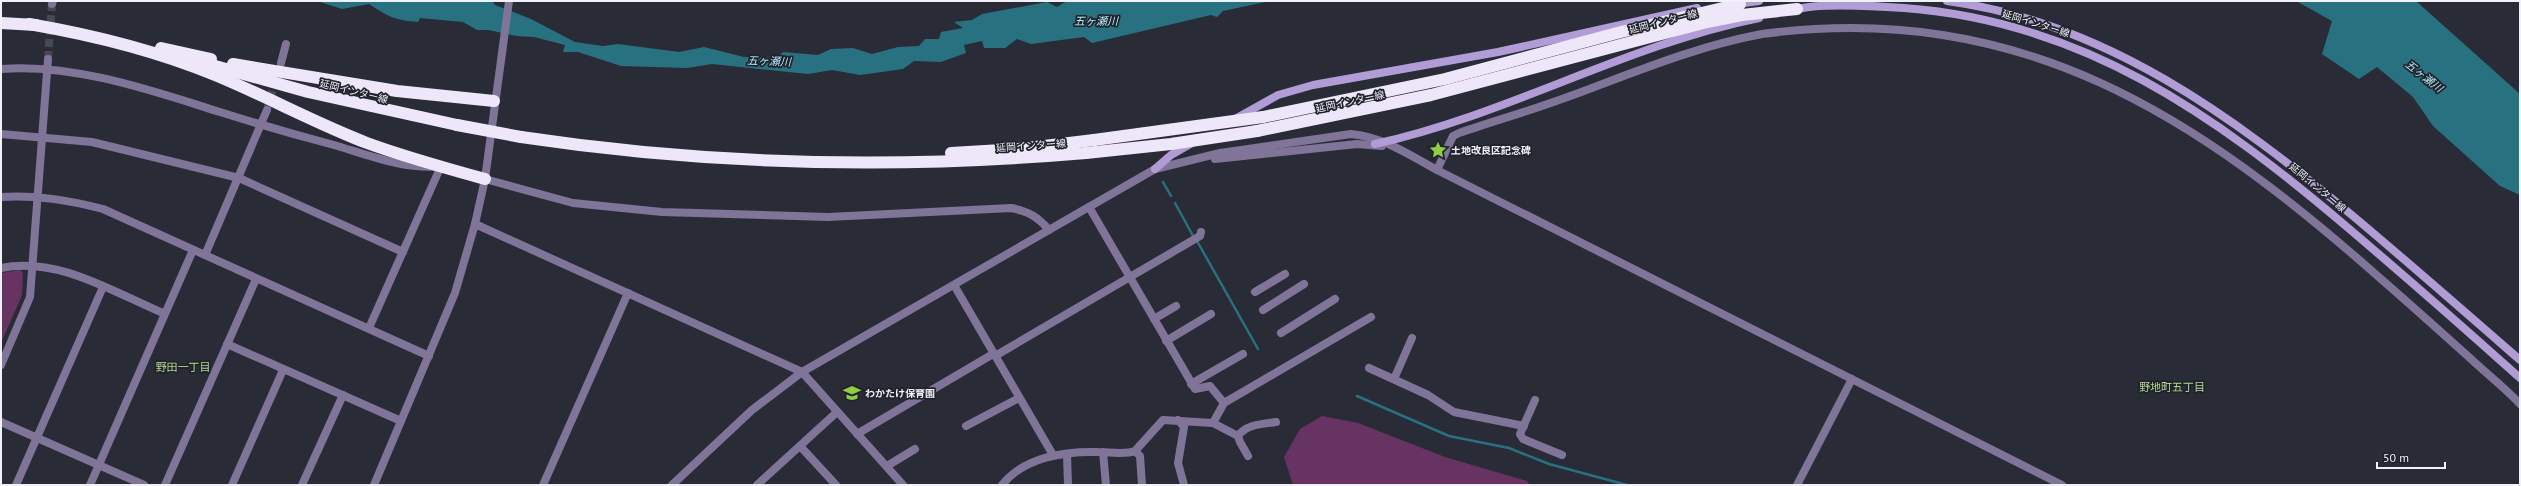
<svg xmlns="http://www.w3.org/2000/svg" width="2521" height="486" viewBox="0 0 2521 486" font-family="'PT Sans','Noto Sans JP',sans-serif">
<rect width="100%" height="100%" fill="#292c36"/>
<!-- green -->
<g fill="#663363">
<polygon points="20,270 23,273 22,295 1,343 1,273"/>
<polygon points="1322,416 1358,423 1445,457 1527,481 1530,485 1293,485 1284,457 1300,429"/>
</g>
<!-- water -->
<g fill="#277181">
<path d="M317,1H492L495,5L531,19L575,42L603,46L618,44L679,52L704,47L744,57L777,58L783,52L818,55L831,49L853,48L872,54L898,47L919,46L925,39H939L941,32L963,28L954,22L972,20L982,14L1047,2L1057,7L1067,1H1270L1223,11L1217,17L1211,15L1092,43L1084,37L1031,44L1017,39L1005,48H984L982,41L964,45L966,53L941,62L914,61L903,69L860,75L832,70L808,74L712,64L687,68L621,66L578,52H563L565,45L534,37L517,36L488,30H477L463,22L420,18L418,22C394,20 389,17 369,4L342,9Z"/>
<polygon points="2296,1 2416,1 2520,94 2520,195 2500,186 2433,126 2413,97 2377,67 2359,79 2322,54 2332,21"/>
</g>
<g fill="none" stroke-linecap="round" stroke-linejoin="round">
<!-- stream -->
<g stroke="#277181" stroke-width="2.5">
<polyline points="1163,182 1171,196"/>
<polyline points="1175,203 1193,236"/>
<polyline points="1197,241 1258,349"/>
<polyline points="1357,396 1449,436 1509,448 1549,464 1627,485"/>
</g>
<!-- minor-tunnel -->
<g stroke="#474a53" stroke-width="8" stroke-dasharray="8 4" stroke-linecap="butt">
<polyline points="48,59 52,4"/>
<polyline points="267,110 276,78"/>
</g>
<!-- minor -->
<g stroke="#817499" stroke-width="8">
<polyline points="52,4 53,1"/>
<polyline points="281,63 286,44"/>
<path d="M1,69C73,63 153,91 220,112C258,124 296,135 334,145C368,155 405,170 441,166L369,328"/>
<polyline points="1,134 92,142 239,178 403,252"/>
<path d="M1437,170L1453,136L1459,133C1497,120 1536,109 1573,95C1635,72 1697,46 1762,34C2022,0 2197,116 2381,279C2411,305 2441,332 2471,359C2487,374 2505,388 2520,404"/>
<polyline points="1089,207 1195,389 1210,386 1224,403 1371,317"/>
<polyline points="475,224 802,372 903,485"/>
<polyline points="205,255 267,110"/>
<path d="M1,268C57,256 113,292 163,313"/>
<polyline points="954,285 1053,455"/>
<polyline points="1255,292 1285,274"/>
<polyline points="1263,310 1304,284"/>
<polyline points="1154,319 1176,306"/>
<polyline points="1281,333 1335,299"/>
<polyline points="1166,341 1211,314"/>
<polyline points="227,344 401,421"/>
<polyline points="995,356 1200,236 1201,232"/>
<polyline points="1,365 30,297 48,59"/>
<polyline points="1369,368 1428,395 1454,412 1524,426"/>
<polyline points="1394,379 1412,338"/>
<polyline points="1191,384 1243,354"/>
<polyline points="1535,400 1520,434 1523,439 1562,455"/>
<polyline points="1178,420 1184,427 1178,463 1184,485"/>
<polyline points="1,422 144,485"/>
<polyline points="1213,423 1224,403"/>
<polyline points="966,426 1019,398"/>
<polyline points="857,434 993,354"/>
<polyline points="800,446 836,485"/>
<polyline points="1135,451 1140,456 1142,485"/>
<polyline points="1103,452 1106,485"/>
<polyline points="1067,454 1068,485"/>
<path d="M1248,456L1240,442L1238,436C1246,424 1263,424 1276,422"/>
<polyline points="887,466 915,449"/>
<polyline points="16,485 103,287"/>
<polyline points="165,485 256,279"/>
<polyline points="232,485 283,370"/>
<polyline points="302,485 343,395"/>
<polyline points="543,485 628,293"/>
<polyline points="757,485 837,412"/>
<path d="M1002,485C1024,457 1065,451 1098,452C1110,452 1125,455 1135,451L1163,420L1213,423L1238,436"/>
</g>
<!-- tertiary -->
<g stroke="#817499" stroke-width="8">
<polyline points="1215,159 1357,144 1382,146"/>
<path d="M485,179L573,203L662,212L828,217L1011,208C1028,211 1038,217 1049,230"/>
<path d="M1,197C37,195 68,200 103,209L429,356"/>
<polyline points="90,485 193,250"/>
<polyline points="374,485 455,293 475,224 485,179 509,1"/>
<path d="M672,485L752,410L802,372L1155,169L1220,153L1351,134C1384,137 1409,155 1437,170L2062,485"/>
<polyline points="1797,485 1852,379"/>
</g>
<!-- secondary -->
<g stroke="#b19cd6" stroke-width="8">
<path d="M1947,1C2105,22 2234,117 2353,216C2409,263 2465,312 2520,360"/>
<polyline points="1736,4 1759,1"/>
<path d="M1794,10C1819,2 1876,6 1904,8C2083,21 2215,115 2347,227C2406,277 2463,327 2520,378"/>
<polyline points="1235,119 1278,95 1313,85 1498,52 1697,8"/>
<path d="M1375,144C1507,115 1626,45 1759,18"/>
<polyline points="1155,169 1171,155 1192,143"/>
</g>
<!-- motorway -->
<g stroke="#ede7f9" stroke-width="12">
<polyline points="1,23 36,25"/>
<path d="M29,24C93,35 155,50 215,75C266,96 315,123 367,143C405,157 445,168 485,179"/>
<polyline points="161,48 211,59"/>
<polyline points="201,62 308,92 457,125"/>
<polyline points="233,64 397,91 494,101"/>
<polyline points="1263,117 1445,79 1621,32 1740,4"/>
<polyline points="1257,131 1431,95 1707,22 1742,15 1797,9"/>
<path d="M521,137C707,165 898,169 1086,153"/>
<polyline points="951,153 1019,149 1094,140"/>
</g>
<!-- motorway-bridge -->
<g stroke="#ede7f9" stroke-width="12">
<polyline points="457,125 521,137"/>
<polyline points="1094,140 1263,117"/>
<polyline points="1086,153 1171,144 1257,131"/>
</g>
</g>
<!-- icons -->
<defs>
<g id="sight-bare" transform="scale(1.38)"><path d="M0-6L1.8-2.2L6-1.7L2.9 1.2L3.7 5.4L0 3.3L-3.7 5.4L-2.9 1.2L-6-1.7L-1.8-2.2Z" fill="#8fcd41" stroke="#20222c" stroke-width="2.5" paint-order="stroke"/></g>
<g id="school-bare" transform="scale(1.38)"><path d="M0-5L7-2L0 1L-7-2ZM-4 1L0 2.5L4 1V4Q0 6-4 4Z" fill="#8fcd41" stroke="#20222c" stroke-width="2.5" paint-order="stroke"/></g>
</defs>
<g fill-rule="evenodd">
<use href="#sight-bare" x="1438" y="150"/>
<use href="#school-bare" x="852" y="393"/>
</g>
<g text-anchor="middle" stroke-width="3.5" stroke-linejoin="round" paint-order="stroke">
<!-- street labels -->
<g font-size="10" fill="#f0f2f9" stroke="#20222c">
<text transform="translate(1663 21) rotate(-14)" y="4">延岡インター線</text>
<text transform="translate(2036 23) rotate(17)" y="4">延岡インター線</text>
<text transform="translate(354 91) rotate(14)" y="4">延岡インター線</text>
<text transform="translate(1350 101) rotate(-12)" y="4">延岡インター線</text>
<text transform="translate(1031 145) rotate(-4)" y="4">延岡インター線</text>
<text transform="translate(2318 187) rotate(40)" y="4">延岡インター線</text>
</g>
<!-- poi labels -->
<g font-size="10" font-weight="bold" fill="#f0f2f9" stroke="#20222c" text-anchor="start">
<text x="1451" y="154">土地改良区記念碑</text>
<text x="865" y="397">わかたけ保育園</text>
</g>
<!-- water labels -->
<g font-size="11" font-style="italic" fill="#afe9f9" stroke="#20222c">
<text x="1096" y="25">五ヶ瀬川</text>
<text transform="translate(769 61) rotate(2)" y="4">五ヶ瀬川</text>
<text transform="translate(2424 76) rotate(38)" y="4">五ヶ瀬川</text>
</g>
<!-- neighbourhood labels -->
<g font-size="11" fill="#b3d691" stroke="#20222c">
<text x="183" y="371">野田一丁目</text>
<text x="2172" y="391">野地町五丁目</text>
</g>
</g>
<!-- border -->
<rect width="2521" height="486" fill="none" stroke="#f0f2f9" stroke-width="4"/>
<!-- scale -->
<path d="M2377 462v6h68v-6" fill="none" stroke="#f0f2f9" stroke-width="2"/>
<text x="2383" y="462" font-size="12" fill="#f0f2f9" stroke="#20222c" stroke-width="3" paint-order="stroke">50 m</text>
</svg>
